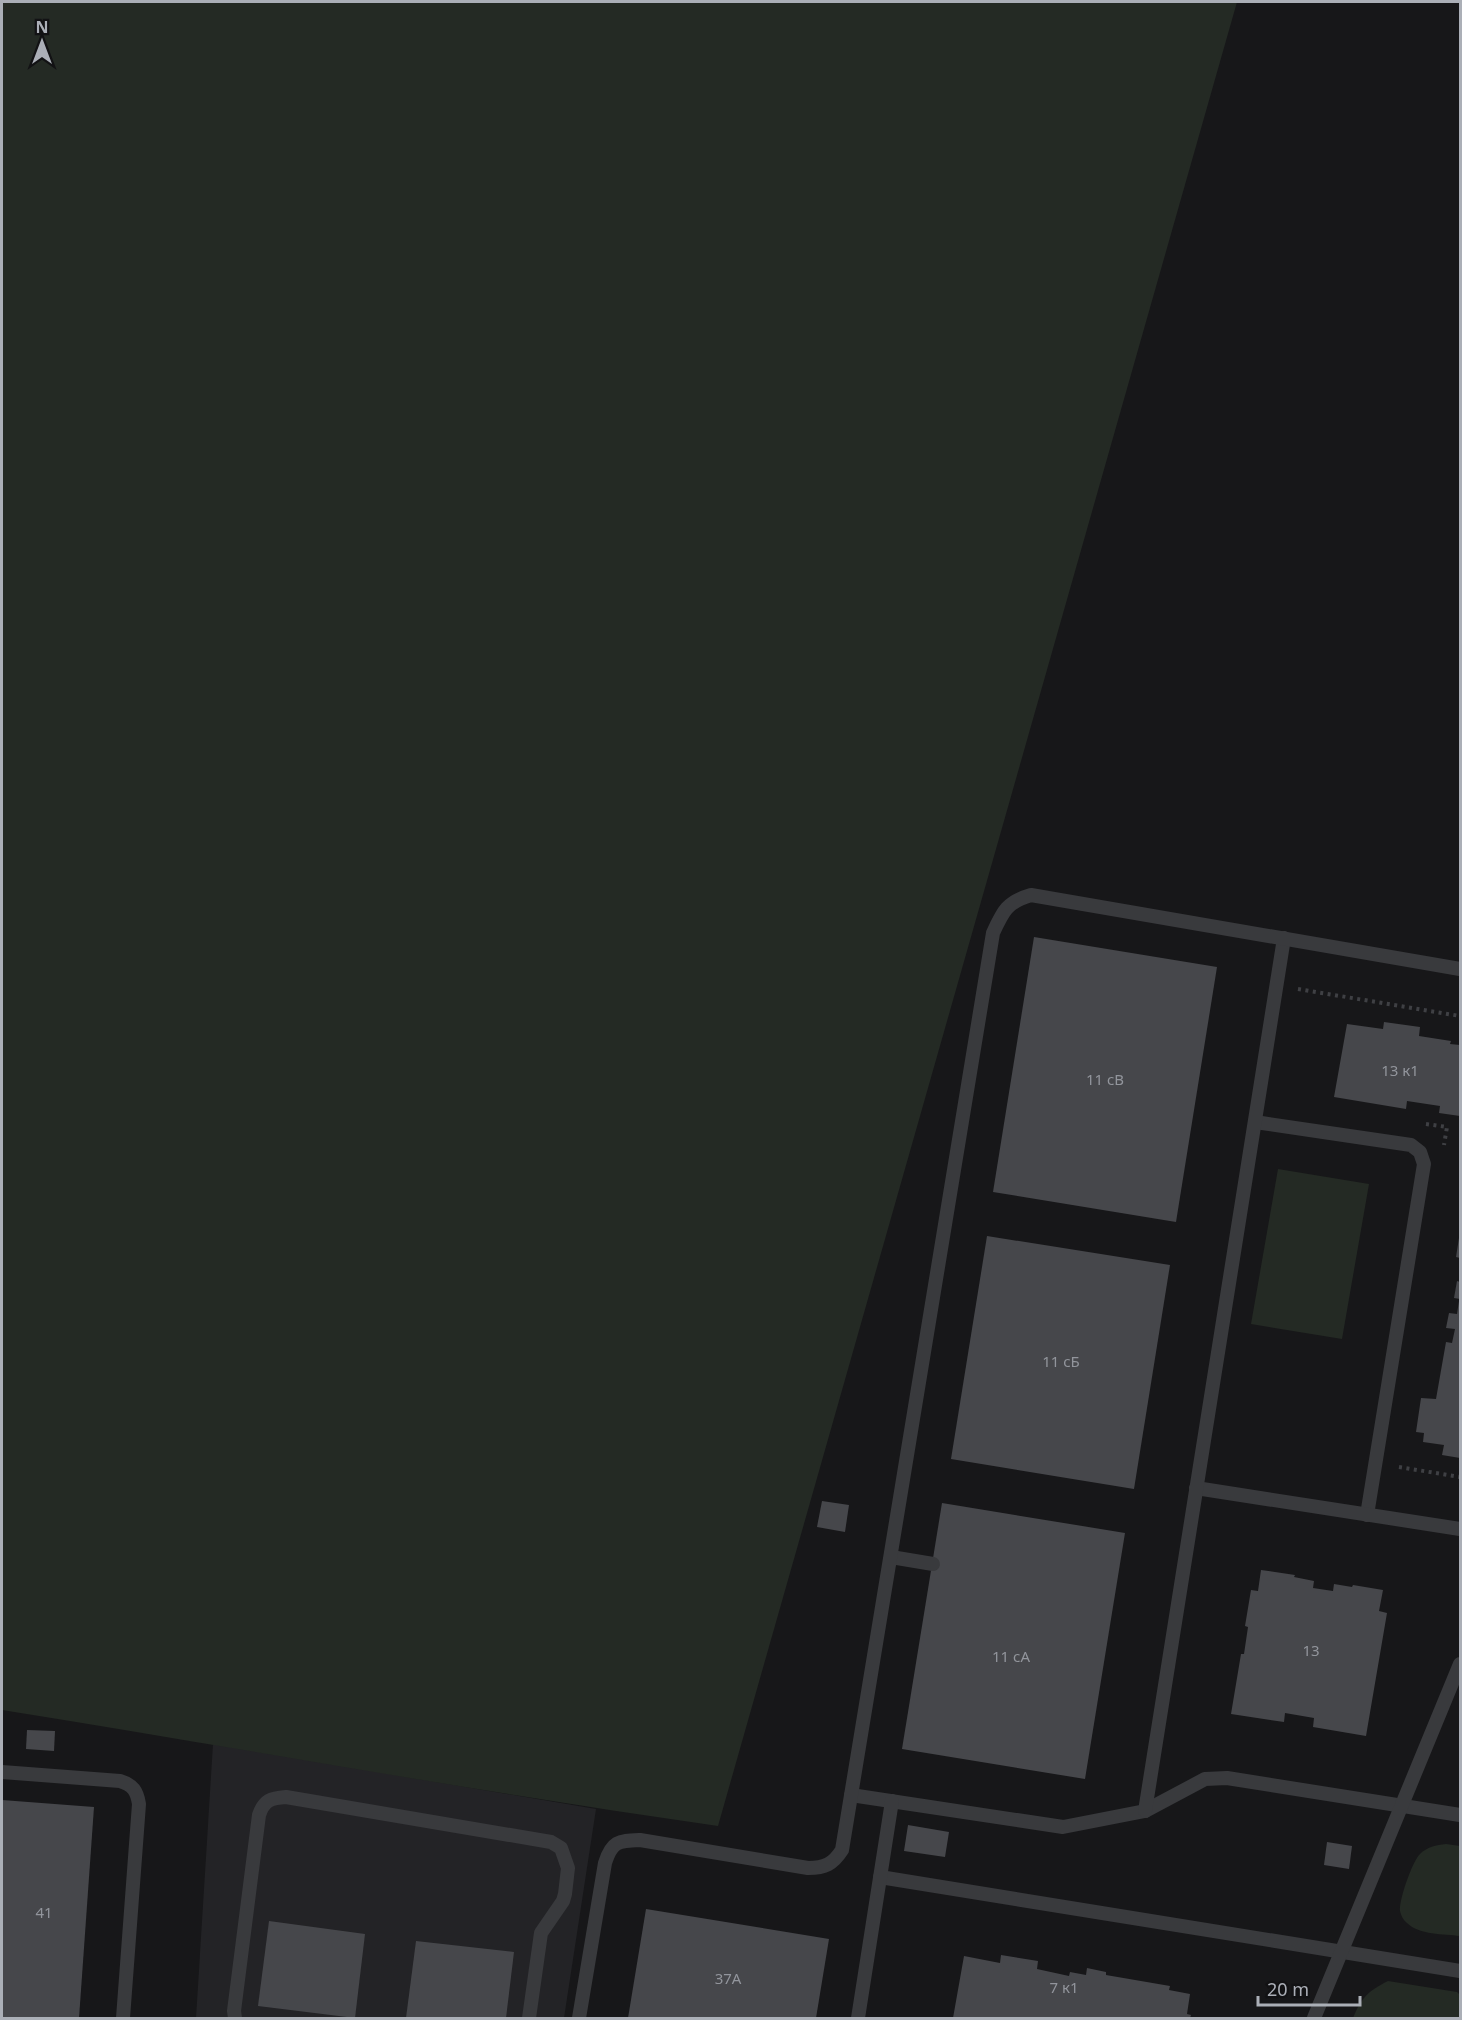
<svg xmlns="http://www.w3.org/2000/svg" width="1462" height="2020" viewBox="0 0 1462 2020" font-family="'Noto Sans',sans-serif">
<rect width="100%" height="100%" fill="#171719"/>
<!-- built -->
<polygon fill="#232326" points="213,1744 596,1809 564,2018 196,2018"/>
<!-- green -->
<g fill="#242a24">
<path d="M2,2H1237L718,1826C478,1792 240,1748 2,1710Z"/>
<polygon points="1278,1169 1369,1184 1342,1339 1251,1324"/>
<path d="M1446,1844L1460,1846V1936C1444,1934 1419,1935 1407,1923C1403,1920 1401,1915 1400,1911C1399,1900 1412,1862 1420,1854C1427,1847 1436,1845 1446,1844Z"/>
<path d="M1388,1981L1457,1992L1460,1995V2018H1353C1361,1998 1368,1991 1388,1981Z"/>
</g>
<!-- building -->
<g fill="#46474b">
<polygon points="1034,937 1217,967 1176,1222 993,1192"/>
<polygon points="1384,1022 1420,1027 1419,1036 1451,1041 1450,1044 1460,1045 1460,1116 1439,1113 1440,1106 1407,1101 1406,1109 1334,1097 1347,1024 1383,1029"/>
<polygon points="987,1236 1170,1265 1134,1489 951,1459"/>
<polygon points="1459,1238 1460,1238 1460,1258 1456,1257"/>
<polygon points="1457,1281 1460,1282 1460,1299 1454,1298"/>
<polygon points="1459,1301 1460,1301 1460,1458 1442,1455 1444,1445 1423,1442 1424,1433 1416,1432 1421,1398 1436,1399 1446,1342 1452,1343 1455,1329 1446,1328 1449,1313 1457,1314"/>
<polygon points="822,1501 849,1505 845,1532 817,1527"/>
<polygon points="942,1503 1125,1533 1085,1779 902,1749"/>
<polygon points="1261,1570 1295,1575 1294,1577 1314,1581 1313,1588 1333,1591 1334,1584 1352,1587 1353,1585 1383,1590 1379,1611 1387,1613 1366,1736 1313,1727 1314,1718 1285,1713 1284,1722 1231,1714 1241,1654 1244,1654 1248,1627 1245,1626 1251,1590 1258,1591"/>
<polygon points="27,1730 55,1731 54,1751 26,1749"/>
<polygon points="2,1800 94,1807 79,2018 2,2018"/>
<polygon points="908,1825 949,1832 945,1857 904,1851"/>
<polygon points="1327,1842 1352,1846 1349,1869 1324,1865"/>
<polygon points="646,1909 829,1939 816,2018 628,2018"/>
<polygon points="269,1921 365,1934 355,2018 258,2006"/>
<polygon points="416,1941 514,1952 506,2018 406,2018"/>
<polygon points="1001,1955 1038,1961 1037,1969 1069,1976 1070,1972 1086,1975 1087,1968 1106,1972 1106,1975 1170,1986 1169,1990 1190,1994 1187,2014 1191,2015 1190,2018 953,2018 964,1956 1000,1963"/>
</g>
<g fill="none" stroke-linecap="round" stroke-linejoin="round">
<!-- path -->
<g stroke="#3f4044" stroke-width="4" stroke-dasharray="3 4.5" stroke-linecap="butt">
<polyline points="1298,989 1460,1016"/>
<polyline points="1426,1124 1447,1127 1444,1145"/>
<polyline points="1399,1467 1460,1477"/>
</g>
<!-- service -->
<g stroke="#393a3d" stroke-width="14">
<polyline points="1255,1122 1411,1145 1420,1152 1424,1164 1367,1515"/>
<polyline points="1196,1488 1460,1529"/>
<polyline points="891,1557 933,1564"/>
<path d="M2,1772L120,1781C133,1785 137,1791 139,1804L123,2018"/>
<polyline points="851,1795 1063,1827 1145,1811 1205,1779 1227,1778 1460,1815"/>
<polyline points="1145,1811 1284,938"/>
<polyline points="880,1877 1460,1971"/>
<path d="M235,2018L234,2011L259,1815C264,1800 271,1798 286,1797L551,1842L561,1848L568,1868L565,1894L563,1901L541,1933L529,2018"/>
<path d="M579,2018L605,1863C612,1841 618,1841 640,1840L808,1868C825,1868 833,1864 842,1850L993,933C1003,911 1007,902 1031,895L1460,969"/>
<polyline points="858,2018 892,1801"/>
<polyline points="1314,2018 1460,1664"/>
</g>
</g>
<g text-anchor="middle" stroke-width="4.5" stroke-linejoin="round" paint-order="stroke">
<!-- number labels -->
<g font-size="15" fill="#92959c">
<text x="1400" y="1076">13 к1</text>
<text x="1105" y="1085">11 сВ</text>
<text x="1061" y="1367">11 сБ</text>
<text x="1311" y="1656">13</text>
<text x="1011" y="1662">11 сА</text>
<text x="44" y="1918">41</text>
<text x="728" y="1984">37А</text>
<text x="1064" y="1993">7 к1</text>
</g>
</g>
<!-- border -->
<rect width="1462" height="2020" fill="none" stroke="#abafb7" stroke-width="6"/>
<!-- north arrow -->
<g transform="translate(42 42)" stroke="#121214" stroke-width="4.5" paint-order="stroke">
<path d="M0-4.5L10 22L0 15L-10 22Z" fill="#abafb7"/>
<text y="-9" font-size="16" font-weight="bold" text-anchor="middle" fill="#abafb7">N</text>
</g>
<!-- scale -->
<path d="M1258 1996v9h102v-9" fill="none" stroke="#abafb7" stroke-width="3"/>
<text x="1267" y="1996" font-size="18" fill="#abafb7" stroke="#121214" stroke-width="4.5" paint-order="stroke">20 m</text>
</svg>
